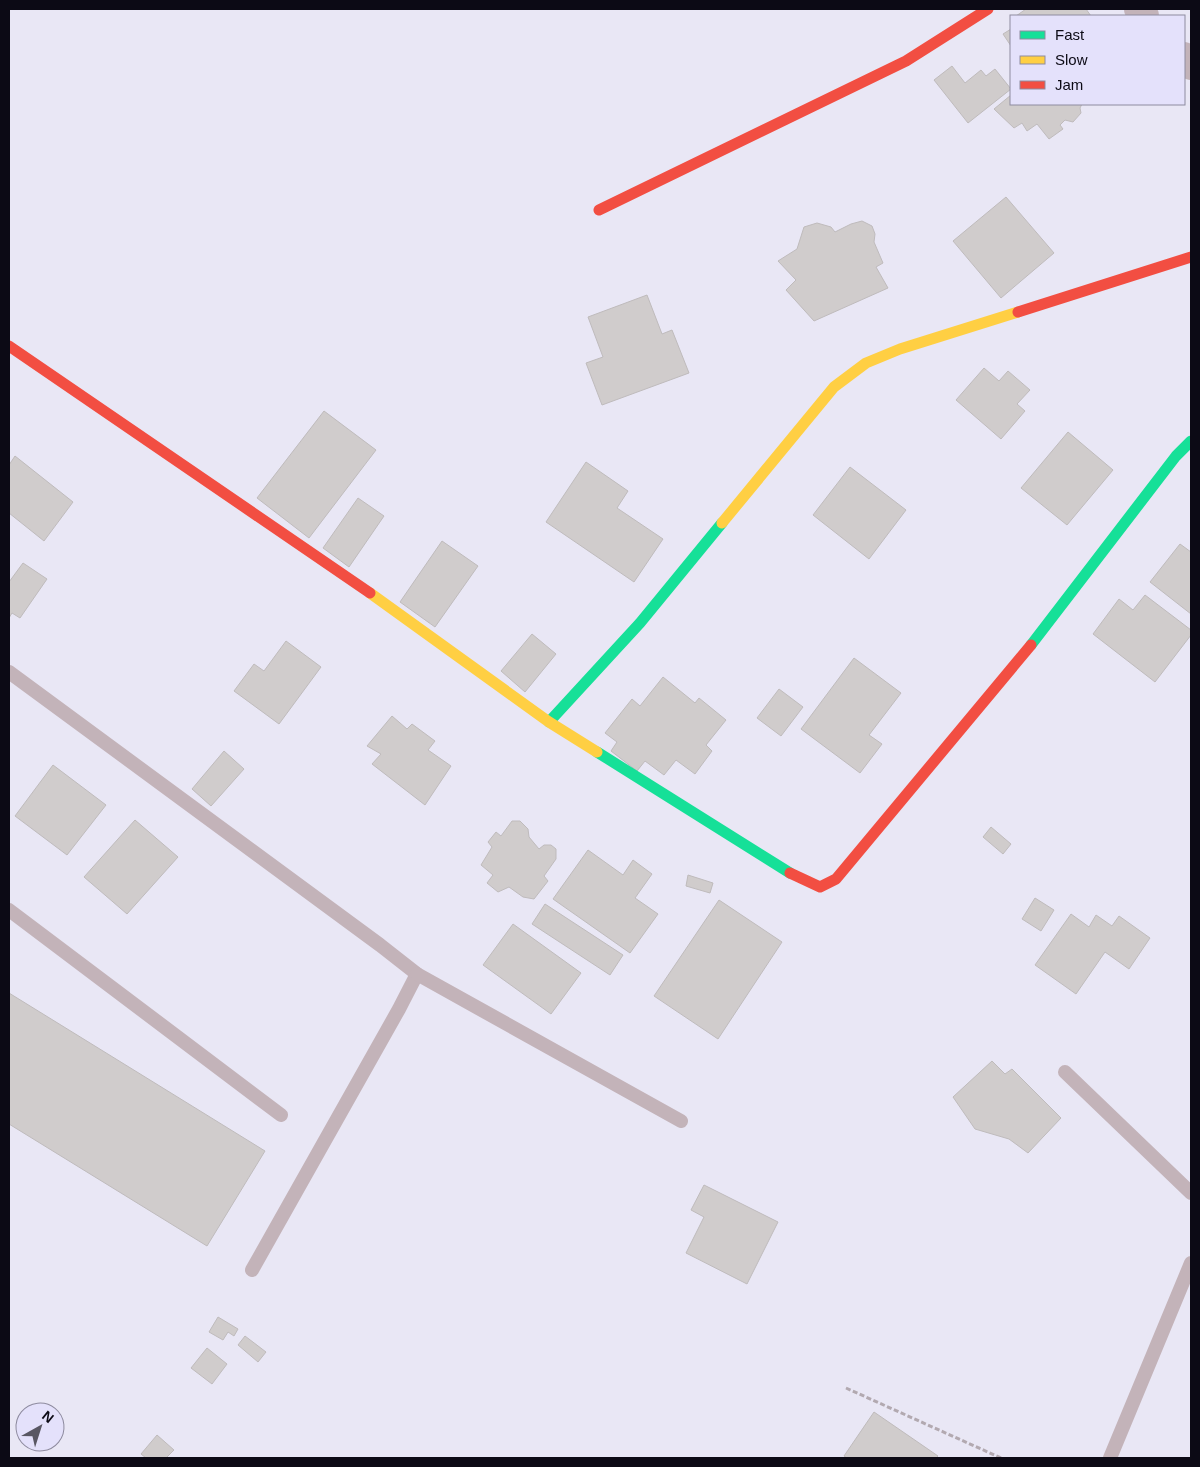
<svg xmlns="http://www.w3.org/2000/svg" width="1200" height="1467" viewBox="0 0 1200 1467" font-family="Helvetica,sans-serif">
<rect width="100%" height="100%" fill="#e9e7f5"/>
<!-- building -->
<g fill="#d0cccc" stroke="#bfbbbc">
<polygon points="1026,9 1086,9 1091,16 1016,16"/>
<polygon points="1011,29 1011,46 1003,34"/>
<polygon points="952,66 965,83 981,70 986,76 995,69 1011,89 968,123 934,80"/>
<polygon points="1011,95 1011,104 1082,104 1080,108 1081,113 1073,122 1065,120 1060,125 1063,129 1049,139 1037,124 1027,131 1022,123 1014,128 994,109"/>
<polygon points="1006,197 1054,253 1001,298 953,241"/>
<polygon points="862,221 872,226 875,234 874,242 883,263 876,267 888,288 814,321 786,290 796,280 778,261 797,249 804,227 817,223 831,227 835,232 851,224"/>
<polygon points="647,295 662,334 672,330 689,373 602,405 586,363 603,357 588,317"/>
<polygon points="984,368 999,381 1008,371 1030,390 1017,404 1025,411 1001,439 956,400"/>
<polygon points="324,411 376,450 309,538 257,498"/>
<polygon points="1068,432 1113,470 1067,525 1021,488"/>
<polygon points="15,456 73,502 44,541 9,513 9,465"/>
<polygon points="586,462 628,491 617,508 663,539 634,582 546,522"/>
<polygon points="850,467 906,510 869,559 813,515"/>
<polygon points="358,498 384,516 349,567 323,548"/>
<polygon points="442,541 478,566 435,627 400,602"/>
<polygon points="1180,544 1191,552 1191,614 1150,582"/>
<polygon points="23,563 47,579 20,618 12,613 9,618 9,582"/>
<polygon points="1145,595 1191,630 1191,635 1155,682 1093,634 1119,599 1133,610"/>
<polygon points="532,634 556,654 525,692 501,671"/>
<polygon points="286,641 321,667 279,724 234,691 254,664 264,671"/>
<polygon points="854,658 901,693 869,735 882,744 860,773 801,729"/>
<polygon points="663,677 695,703 699,698 726,720 706,745 712,751 695,774 676,760 664,775 645,761 637,771 611,751 617,742 605,733 632,699 640,706"/>
<polygon points="779,689 803,707 781,736 757,718"/>
<polygon points="392,716 407,729 412,724 435,741 428,750 451,766 425,805 372,764 381,754 367,746"/>
<polygon points="224,751 244,769 211,806 192,789"/>
<polygon points="53,765 106,805 67,855 15,816"/>
<polygon points="135,820 178,857 127,914 84,877"/>
<polygon points="512,821 520,821 528,829 529,837 539,849 544,845 551,845 556,849 556,859 544,876 548,881 534,899 523,897 509,887 498,892 487,883 493,875 481,865 492,847 488,842 496,832 501,836"/>
<polygon points="991,827 1011,844 1003,854 983,837"/>
<polygon points="588,850 623,875 633,860 652,874 635,898 658,914 630,953 553,899"/>
<polygon points="688,875 713,883 710,893 686,886"/>
<polygon points="1035,898 1054,910 1041,931 1022,919"/>
<polygon points="719,900 782,942 718,1039 654,996"/>
<polygon points="545,904 623,955 610,975 532,924"/>
<polygon points="1071,914 1089,927 1096,915 1112,926 1119,916 1150,938 1129,969 1105,952 1076,994 1035,965"/>
<polygon points="513,924 581,973 551,1014 483,965"/>
<polygon points="9,993 265,1151 207,1246 9,1124"/>
<polygon points="992,1061 1005,1074 1012,1069 1061,1118 1028,1153 1009,1139 975,1129 953,1097"/>
<polygon points="704,1185 778,1222 747,1284 686,1253 704,1217 691,1210"/>
<polygon points="218,1317 238,1329 234,1336 228,1332 223,1340 209,1332"/>
<polygon points="245,1336 266,1352 258,1362 238,1345"/>
<polygon points="207,1348 227,1364 212,1384 191,1368"/>
<polygon points="874,1412 938,1456 936,1458 847,1458 844,1456"/>
<polygon points="157,1435 174,1450 166,1458 146,1458 141,1454"/>
</g>
<g fill="none" stroke-linecap="round" stroke-linejoin="round">
<!-- path -->
<polyline stroke="#b2a9b0" stroke-width="3" stroke-dasharray="5 2.5" stroke-linecap="butt" points="846,1388 1001,1458"/>
<!-- lane -->
<g stroke="#c3b3b9" stroke-width="14">
<polyline points="9,672 380,945 417,974 399,1009 252,1270"/>
<polyline points="9,910 281,1115"/>
<polyline points="417,974 681,1121"/>
<polyline points="1065,1072 1191,1193"/>
<polyline points="1110,1458 1191,1263"/>
</g>
<!-- street -->
<g stroke="#c3b3b9" stroke-width="28">
<polyline points="1138,9 1145,16"/>
<polyline points="1184,56 1191,66"/>
</g>
<!-- fast -->
<g stroke="#16e098" stroke-width="11">
<polyline points="1031,645 1176,456 1191,441"/>
<polyline points="549,722 640,623 722,523"/>
<polyline points="597,752 790,873"/>
</g>
<!-- slow -->
<g stroke="#ffcf43" stroke-width="11">
<polyline points="722,523 834,387 866,363 900,349 1018,312"/>
<polyline points="370,593 549,722 597,752"/>
</g>
<!-- jam -->
<g stroke="#f24e42" stroke-width="11">
<polyline points="599,210 906,61 988,9"/>
<polyline points="1018,312 1191,257"/>
<polyline points="9,346 370,593"/>
<polyline points="790,873 820,887 836,879 1031,645"/>
</g>
</g>
<!-- border -->
<rect width="1200" height="1467" fill="none" stroke="#0c0a15" stroke-width="20"/>
<!-- legend -->
<rect x="1010" y="15" width="175" height="90" fill="#e4e1fb" stroke="#8e8b9f"/>
<rect x="1020" y="31" width="25" height="8" fill="#16e098" stroke="#8e8b9f"/>
<text x="1055" y="40" font-size="15" fill="#0c0a15">Fast</text>
<rect x="1020" y="56" width="25" height="8" fill="#ffcf43" stroke="#8e8b9f"/>
<text x="1055" y="65" font-size="15" fill="#0c0a15">Slow</text>
<rect x="1020" y="81" width="25" height="8" fill="#f24e42" stroke="#8e8b9f"/>
<text x="1055" y="90" font-size="15" fill="#0c0a15">Jam</text>
<!-- north arrow -->
<g transform="translate(40 1427) rotate(39)"><circle r="24" fill="#e4e1fb" stroke="#8e8b9f"/>
<path d="M0-4L9 19L0 12L-9 19Z" fill="#595763"/>
<text y="-8" font-size="14" font-weight="bold" text-anchor="middle" fill="#0c0a15">N</text>
</g>
</svg>
